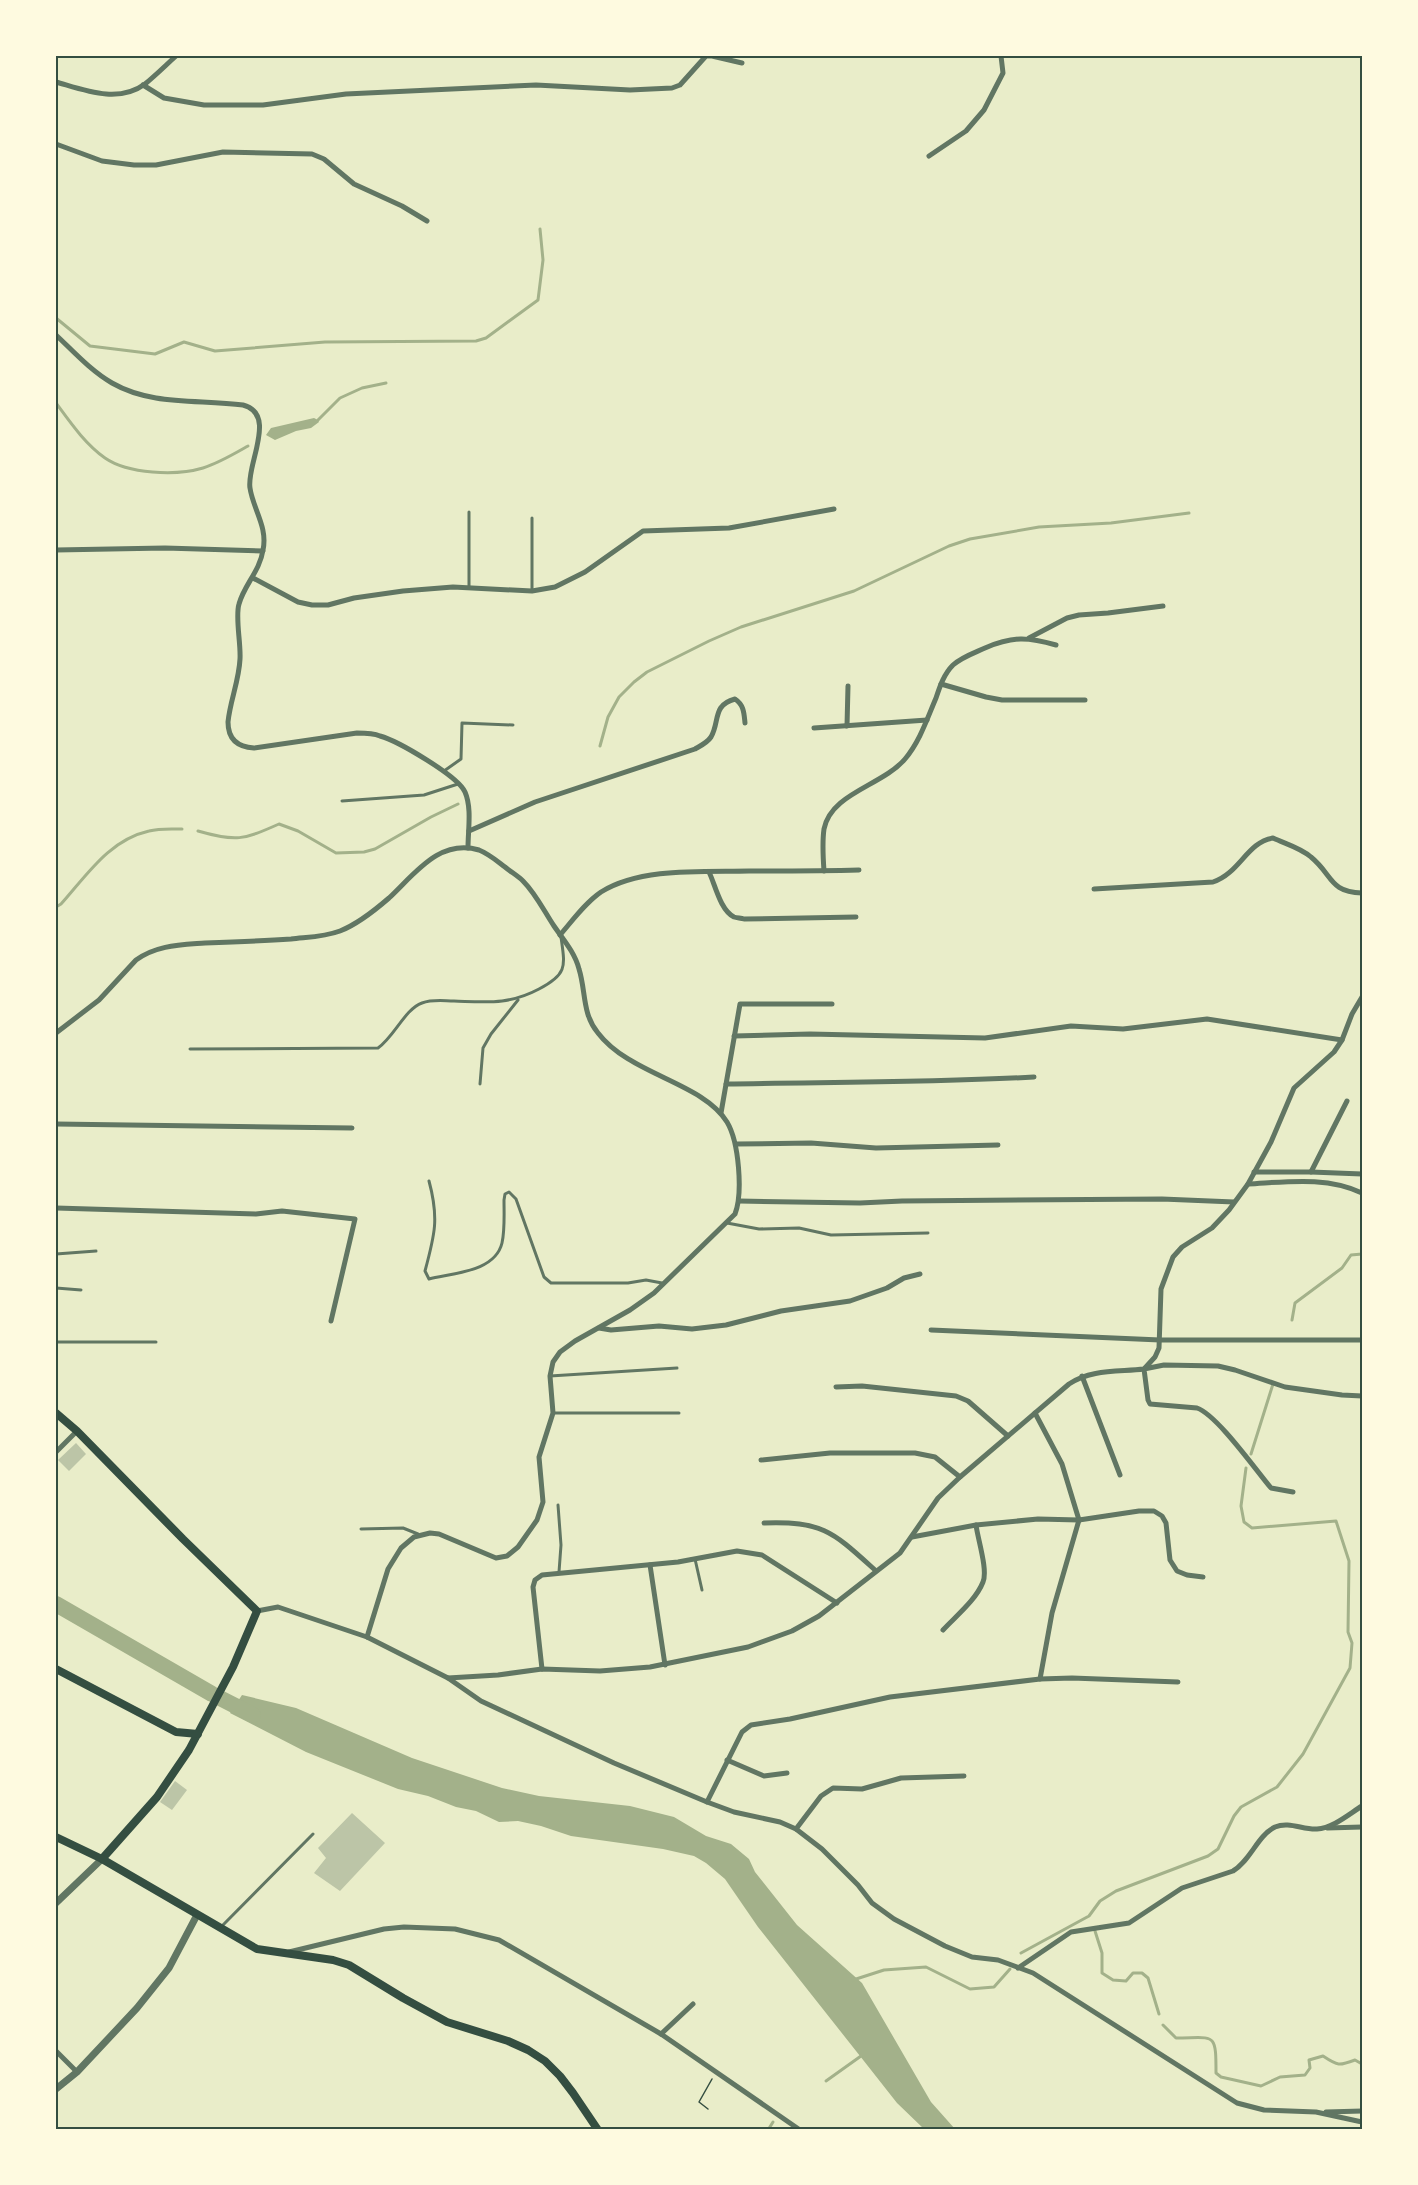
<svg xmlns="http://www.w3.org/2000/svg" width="1418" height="2185" viewBox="0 0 1418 2185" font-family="'Varela Round',sans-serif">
<rect width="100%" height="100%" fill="#e9edc9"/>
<!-- water -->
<g fill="#a3b18a">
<polygon points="314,418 318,420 319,422 311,428 296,431 275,440 266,435 271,428"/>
<polygon points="242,1695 296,1708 412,1758 502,1788 539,1796 630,1806 674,1817 706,1836 731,1844 749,1859 755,1872 797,1925 862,1983 931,2102 955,2129 924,2129 897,2103 860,2056 758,1927 725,1879 706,1863 694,1856 663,1849 571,1836 541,1826 518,1821 499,1822 476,1811 456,1807 428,1796 398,1789 306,1752 230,1713"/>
</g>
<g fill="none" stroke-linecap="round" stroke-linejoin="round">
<!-- stream -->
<g stroke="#a3b18a" stroke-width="3">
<polyline points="56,318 90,346 155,354 184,342 215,351 325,342 476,341 486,338 538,300 543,260 540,229"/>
<path d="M56,403C70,422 85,444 105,458C128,474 176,476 203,468C219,463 234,454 248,446"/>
<polyline points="318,420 340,398 362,388 386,383"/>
<polyline points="600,746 608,717 619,697 634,682 647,672 709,641 741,627 854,591 949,546 970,539 1039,527 1111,523 1189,513"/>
<path d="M198,831C236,842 243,840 279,824L298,831L336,853L364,852L375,849L431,817L458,804"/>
<path d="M56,907L61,904C87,875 109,840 149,831C160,828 172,829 182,829"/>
<polyline points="1292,1320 1295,1303 1342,1268 1351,1255 1362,1254"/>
<polyline points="1251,1454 1273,1384"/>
<polyline points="1095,1931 1102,1953 1102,1973 1113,1980 1126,1981 1133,1973 1142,1973 1148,1978 1159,2014"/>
<polyline points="1021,1953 1089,1916 1100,1901 1116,1891 1208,1856 1218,1849 1234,1816 1241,1807 1277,1787 1303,1754 1350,1668 1352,1643 1348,1632 1349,1561 1336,1521 1252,1528 1244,1522 1241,1506 1246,1468"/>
<polyline points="853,1980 884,1970 926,1967 970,1989 994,1987 1010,1969"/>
<path d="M1163,2025L1176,2038C1215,2038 1216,2031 1216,2073L1221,2077L1261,2086L1280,2077L1305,2075L1310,2068L1309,2060L1323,2056C1338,2066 1339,2066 1355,2060L1362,2064"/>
<polyline points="826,2081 861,2056"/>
<polyline points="768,2130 773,2122"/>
</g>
<!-- river -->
<polyline stroke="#a3b18a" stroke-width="16" points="56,1604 212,1694 253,1715"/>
</g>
<!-- building -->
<g fill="#bcc5a7">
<polygon points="76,1443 86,1454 69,1471 58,1460"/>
<polygon points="175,1781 187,1790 172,1810 160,1802"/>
<polygon points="352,1813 385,1843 340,1891 314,1873 326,1858 318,1848"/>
</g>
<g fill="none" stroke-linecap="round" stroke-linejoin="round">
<!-- path -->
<polyline stroke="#344e41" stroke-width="1.5" points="708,2109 699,2102 712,2079"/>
<!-- service -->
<g stroke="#617663" stroke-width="3">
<polyline points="469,586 469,512"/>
<polyline points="532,590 532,518"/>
<polyline points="444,771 461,759 462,723 513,725"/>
<polyline points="342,801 424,795 458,784"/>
<path d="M190,1049L378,1048C394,1037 405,1009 422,1003C433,999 444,1001 454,1001C487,1002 509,1005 539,989C568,974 565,966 561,937"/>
<polyline points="480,1084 483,1048 491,1034 518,1000"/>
<path d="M429,1181C439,1218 435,1234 425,1271L429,1279C453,1273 495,1272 502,1243C505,1230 504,1214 504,1200L505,1194L509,1192L516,1199L544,1277L551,1283H628L646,1280L662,1283"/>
<polyline points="727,1223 759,1229 799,1228 831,1235 928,1233"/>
<polyline points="56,1254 96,1251"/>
<polyline points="56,1288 81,1290"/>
<polyline points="56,1342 156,1342"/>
<polyline points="550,1376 677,1368"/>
<polyline points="553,1413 679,1413"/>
<polyline points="558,1505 561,1545 559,1572"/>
<polyline points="361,1529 403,1528 418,1534"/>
<polyline points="695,1559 702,1590"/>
<polyline points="221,1927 313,1834"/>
</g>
<!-- minor -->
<g stroke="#617663" stroke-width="5">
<path d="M56,82C84,90 118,104 145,84C156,75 166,65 176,56"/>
<polyline points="143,85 164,98 204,105 263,105 346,94 536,85 630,90 672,88 680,85 706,56 712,56 742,63"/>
<polyline points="56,144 102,161 134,165 156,165 223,152 312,154 324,159 354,184 402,206 427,221"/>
<polyline points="929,156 966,131 984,110 1003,73 1001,56"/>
<path d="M56,335C73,351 91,371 112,383C152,406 199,399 243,405C278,414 246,465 250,488C253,509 268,527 263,550C260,571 244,585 239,604C235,617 241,643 240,659C239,681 230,701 228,722C228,739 237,747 254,748L357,733C365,733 373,733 380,736C398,741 458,776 465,792C472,808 468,830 468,848"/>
<polyline points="56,550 165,548 263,551"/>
<polyline points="253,578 298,602 312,605 328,605 354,598 403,591 453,587 532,591 555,587 585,572 643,531 729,528 834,509"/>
<polyline points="1029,638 1067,618 1079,615 1108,613 1163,606"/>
<polyline points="941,684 986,697 1002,700 1085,700"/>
<polyline points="847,726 848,686"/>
<polyline points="814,728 927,720"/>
<path d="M469,831L535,802L695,749C700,746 707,743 711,737C720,722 712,705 735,699C744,705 744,713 745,723"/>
<path d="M824,871C823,857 822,843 824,829C831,793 882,786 905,759C920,741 927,719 936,698C940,686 944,674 953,665C962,657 974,653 985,648C1013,636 1028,637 1056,645"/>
<path d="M709,872C715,884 720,910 734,917C737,918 741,918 744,919L856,917"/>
<path d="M1094,889L1213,882C1240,873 1247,842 1273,838C1286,844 1301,848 1311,857C1333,875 1329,892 1362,893"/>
<path d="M560,935C573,920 585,903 601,892C641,867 704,872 749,871C786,871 823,871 859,870"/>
<path d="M56,1033L99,1000L136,960C157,945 180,945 205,943C234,942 262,941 291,939C308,937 324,937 340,931C358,924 374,911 389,898C414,875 439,838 479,850C489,854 497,861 505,867C511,872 518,876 523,881C536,894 544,911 554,926C563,939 575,953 579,969C586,991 582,1014 598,1033C630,1075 702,1082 727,1122C739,1142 743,1193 735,1214L654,1293L630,1310L575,1341L560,1352L553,1362L550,1376L553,1413L539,1457L543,1502L537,1520L518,1547L507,1556L496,1558L439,1534L430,1533L414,1537L401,1548L388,1569L367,1637"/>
<polyline points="734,1036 810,1034 985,1038 1071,1026 1123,1029 1207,1019 1342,1040"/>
<path d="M726,1084C829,1082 932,1083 1034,1077"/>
<polyline points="721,1113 740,1004 832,1004"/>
<polyline points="56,1124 352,1128"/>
<polyline points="736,1144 811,1143 876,1148 998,1145"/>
<polyline points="1254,1172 1311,1172 1362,1174"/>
<polyline points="1311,1172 1347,1101"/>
<path d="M1248,1184C1286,1182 1327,1176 1362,1193"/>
<polyline points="739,1201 860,1203 902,1201 1162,1199 1234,1202"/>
<polyline points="56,1208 256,1214 282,1211 355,1219 331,1321"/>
<polyline points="599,1328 611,1330 659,1326 692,1329 726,1325 781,1311 850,1301 887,1288 904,1278 920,1274"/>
<polyline points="931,1330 1160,1340 1362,1340"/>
<polyline points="1082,1376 1120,1475"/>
<polyline points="836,1387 862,1386 956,1396 968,1401 1008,1436"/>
<polyline points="1035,1413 1062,1464 1079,1520 1052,1613 1040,1679"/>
<polyline points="56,1452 77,1431"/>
<polyline points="761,1460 830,1453 915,1453 935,1457 960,1477"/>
<path d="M1293,1492L1271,1488C1255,1469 1217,1415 1197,1408L1150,1404L1148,1400L1144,1369L1164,1365L1218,1366L1235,1370L1285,1387L1342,1395L1362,1396"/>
<path d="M764,1523C823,1521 833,1532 875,1570"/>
<polyline points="912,1537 976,1525 1038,1519 1079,1520 1139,1511 1154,1511 1162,1516 1166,1523 1170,1560 1177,1571 1187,1575 1203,1577"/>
<polyline points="650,1565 665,1665"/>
<polyline points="257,1611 278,1607 367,1637 448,1678 481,1701 614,1763 707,1802 734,1812 780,1822 796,1829 822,1849 858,1885 872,1903 894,1919 945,1946 972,1957 998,1960 1033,1973 1237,2103 1264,2110 1316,2112 1362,2122"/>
<path d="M943,1630C956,1616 976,1600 983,1582C988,1570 978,1540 976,1525"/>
<polyline points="542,1669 533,1587 535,1580 542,1575 678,1562 737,1551 762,1555 837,1603"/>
<path d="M448,1678L498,1675L542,1669L600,1671L650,1667L748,1647L792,1631L819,1616L900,1553L938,1498L960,1477L1069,1384C1091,1369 1118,1372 1144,1369L1155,1357L1159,1348L1161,1289L1173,1257L1182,1247L1212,1228L1229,1210L1248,1184L1271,1142L1294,1088L1334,1052L1342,1040L1352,1014L1362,997"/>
<polyline points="727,1760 764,1776 787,1773"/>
<polyline points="707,1802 742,1732 751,1725 790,1719 890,1697 1040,1679 1072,1678 1178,1682"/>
<polyline points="1327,1828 1362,1827"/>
<polyline points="796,1829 821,1796 833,1788 862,1789 901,1778 964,1776"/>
<polyline points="289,1952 384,1929 404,1927 455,1929 499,1940 661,2034 800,2130"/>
<path d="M1018,1968L1071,1932L1129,1923L1182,1888L1233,1871C1251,1860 1257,1836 1275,1827C1289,1821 1303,1830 1317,1829C1333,1828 1349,1814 1362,1806"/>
<polyline points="661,2034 693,2004"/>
<polyline points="56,2051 77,2072"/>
<polyline points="1326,2112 1362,2111"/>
</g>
<!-- tertiary -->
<g stroke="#617663" stroke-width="7">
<polyline points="56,1903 102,1859"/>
<polyline points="56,2089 77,2072 137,2008 169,1968 197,1915"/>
</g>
<!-- secondary -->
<g stroke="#344e41" stroke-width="8">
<polyline points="56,1413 77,1431 183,1539 257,1611 233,1667 189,1750 157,1797 102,1859"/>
<polyline points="56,1669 176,1732 198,1734"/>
<polyline points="56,1837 102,1859 257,1949 333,1960 349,1965 403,1998 447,2022 508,2041 528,2050 545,2061 560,2076 573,2093 598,2130"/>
</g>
</g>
<!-- border -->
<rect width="1418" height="2185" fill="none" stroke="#fefae0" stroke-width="114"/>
<rect x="57" y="57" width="1304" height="2071" fill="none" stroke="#344e41" stroke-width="2"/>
</svg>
